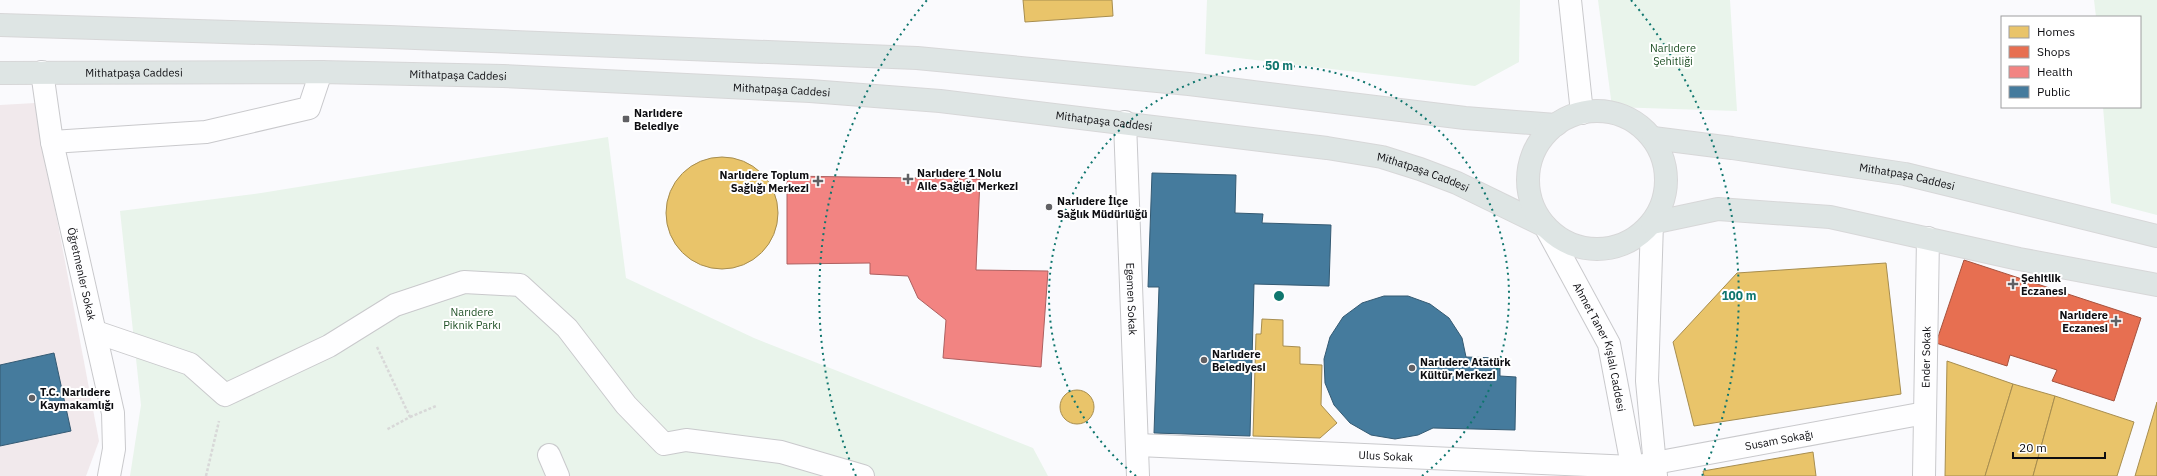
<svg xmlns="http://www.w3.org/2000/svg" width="2157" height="476" viewBox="0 0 2157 476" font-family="'IBM Plex Sans',sans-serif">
<rect width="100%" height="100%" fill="#fafafd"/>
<!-- commercial -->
<polygon fill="#f1e9ec" points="35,103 99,441 86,476 0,476 0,105"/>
<!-- green -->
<g fill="#e9f4eb">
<polygon points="1207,0 1520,0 1519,62 1475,86 1205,54"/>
<polygon points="1598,0 1730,0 1737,111 1612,107"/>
<polygon points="2094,0 2157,0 2157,215 2111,203 2103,107 2140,107 2140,17 2096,17"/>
<polygon points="608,137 626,278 754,338 1033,448 1048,476 130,476 141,405 120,211 261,193"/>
</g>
<!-- homes -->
<g fill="#e9c46a" stroke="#a78d4f">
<polygon points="1023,0 1112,0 1113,16 1025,22"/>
<circle cx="722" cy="213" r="56"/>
<polygon points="1886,263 1901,394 1694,426 1673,342 1737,273"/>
<polygon points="1262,319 1283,320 1283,346 1300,347 1300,364 1322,365 1321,405 1337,423 1320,438 1253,436 1256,334 1261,334"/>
<polygon points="1947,361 2013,384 1985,476 1945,476"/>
<polygon points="2013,384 2055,396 2033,476 1985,476"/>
<circle cx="1077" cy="407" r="17"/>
<polygon points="2055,396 2134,422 2117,476 2033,476"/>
<polygon points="2157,402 2157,476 2135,476"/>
<polygon points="1813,452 1816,476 1704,476 1703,471"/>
</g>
<!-- shops -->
<polygon fill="#e76f51" stroke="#a6523e" points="1964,260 2141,318 2114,401 2052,381 2057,370 2010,355 2007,366 1936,343"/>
<!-- health -->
<polygon fill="#f28482" stroke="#ad6060" points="787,176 980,179 976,270 1048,271 1041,367 943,358 946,320 918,298 908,276 870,274 870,263 787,264"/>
<!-- public -->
<g fill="#457b9d" stroke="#345a73">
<polygon points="1152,173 1236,175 1235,213 1263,214 1262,223 1331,225 1329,286 1254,284 1250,436 1154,433 1159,287 1148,287"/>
<polygon points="1384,296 1408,296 1430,304 1449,318 1462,338 1466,357 1500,358 1500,376 1516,377 1515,430 1433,428 1418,435 1395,439 1371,435 1350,423 1334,405 1325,383 1324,359 1330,337 1343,317 1362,303"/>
<polygon points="54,353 71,431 0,446 0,365"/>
</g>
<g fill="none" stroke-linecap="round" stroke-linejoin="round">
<!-- minor casing -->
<g stroke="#c9c9cc" stroke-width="24">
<g id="minor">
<polyline points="1570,0 1582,113"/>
<path id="s1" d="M42,72L52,142L113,413L114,449L109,476"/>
<path id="s2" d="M1125,122L1138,476"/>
<polyline points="52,142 206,132 309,108 321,72"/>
<polyline points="1652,223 1647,381 1656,476"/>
<path id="s3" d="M1545,226L1609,344L1634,476"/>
<polyline points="96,332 190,364 225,395 329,346 395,305 464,282 520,285 567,328 626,405 664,444 686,440 781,452 863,476"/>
<path id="s4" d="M1138,445L1633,467L1925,413"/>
<polyline points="549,455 558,476"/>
<path id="s5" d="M1924,476L1928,238"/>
</g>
</g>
<!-- major casing -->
<g stroke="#d7d7d8" stroke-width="24">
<g id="major">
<polyline points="0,25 390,37 917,58 1189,84 1465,118 1556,125"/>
<path id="s6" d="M0,73L321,72L503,76L810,91L940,101L1327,148L1382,157L1420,169L1457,183L1545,226"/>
<circle cx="1597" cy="180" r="69"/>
<path id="s7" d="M1653,138L1732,148L1905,174L2157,236"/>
<polyline points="1652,223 1718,209 1830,217 2019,259 2157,285"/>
</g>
</g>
<!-- path -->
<g stroke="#d8d8d8" stroke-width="2.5" stroke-dasharray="3 2" stroke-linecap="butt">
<polyline points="377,347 410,417 386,430"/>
<polyline points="410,417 436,406"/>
<polyline points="206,476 219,421"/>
</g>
<!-- minor -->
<use href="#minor" stroke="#fefeff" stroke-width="22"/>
<!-- major -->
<use href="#major" stroke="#dee5e4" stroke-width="22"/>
</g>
<!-- distance rings -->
<g fill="none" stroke="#0f766e" stroke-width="2" stroke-dasharray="2 4">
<path d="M1136 476A230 230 0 1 1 1422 476"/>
<path d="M856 476A460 460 0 0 1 927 0M1631 0A460 460 0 0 1 1702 476"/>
</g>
<!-- markers -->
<g fill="#606064" stroke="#fff" stroke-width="1.5">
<rect x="622" y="115" width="8" height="8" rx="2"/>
<path d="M906 173h4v4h4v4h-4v4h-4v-4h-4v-4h4z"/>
<path d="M816 175h4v4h4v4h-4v4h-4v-4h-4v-4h4z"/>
<circle cx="1049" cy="207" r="4"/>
<path d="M2011 278h4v4h4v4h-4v4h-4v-4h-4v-4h4z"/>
<path d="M2114 315h4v4h4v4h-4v4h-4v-4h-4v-4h4z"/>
<circle cx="1204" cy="360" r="4"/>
<circle cx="1412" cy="368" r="4"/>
<circle cx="32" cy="398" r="4"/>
</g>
<g text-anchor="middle" stroke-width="4" stroke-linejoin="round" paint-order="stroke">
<!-- park labels -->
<g font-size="11" fill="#205126" stroke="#fff">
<text x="1673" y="52">Narlıdere<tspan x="1673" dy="13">Şehitliği</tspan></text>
<text x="472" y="316">Narıdere<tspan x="472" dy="13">Piknik Parkı</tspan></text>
</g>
<!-- street labels -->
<g font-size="11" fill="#0d0d11" stroke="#fff">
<text dy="4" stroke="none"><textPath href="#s6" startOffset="134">Mithatpaşa Caddesi</textPath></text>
<text dy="4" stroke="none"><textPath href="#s6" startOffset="458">Mithatpaşa Caddesi</textPath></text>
<text dy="4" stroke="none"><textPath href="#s6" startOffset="782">Mithatpaşa Caddesi</textPath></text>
<text dy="4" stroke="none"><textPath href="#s6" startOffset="1106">Mithatpaşa Caddesi</textPath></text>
<text dy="4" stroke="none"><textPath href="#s6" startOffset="1430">Mithatpaşa Caddesi</textPath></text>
<text dy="4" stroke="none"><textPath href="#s7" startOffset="257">Mithatpaşa Caddesi</textPath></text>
<text dy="4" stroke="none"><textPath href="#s1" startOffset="206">Öğretmenler Sokak</textPath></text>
<text dy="4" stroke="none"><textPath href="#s2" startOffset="177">Egemen Sokak</textPath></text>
<text dy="4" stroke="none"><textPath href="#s3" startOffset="134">Ahmet Taner Kışlalı Caddesi</textPath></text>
<text dy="4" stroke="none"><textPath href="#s5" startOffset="119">Ender Sokak</textPath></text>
<text dy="4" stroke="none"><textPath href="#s4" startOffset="644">Susam Sokağı</textPath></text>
<text dy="4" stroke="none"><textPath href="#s4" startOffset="248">Ulus Sokak</textPath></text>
</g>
<!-- poi labels -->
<g font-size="11" font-weight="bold" fill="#0d0d11" stroke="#fff" text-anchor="start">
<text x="634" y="117">Narlıdere<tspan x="634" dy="13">Belediye</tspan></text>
<text x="917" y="177">Narlıdere 1 Nolu<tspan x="917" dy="13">Aile Sağlığı Merkezi</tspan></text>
<text x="809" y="179" text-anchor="end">Narlıdere Toplum<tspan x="809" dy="13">Sağlığı Merkezi</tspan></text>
<text x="1057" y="205">Narlıdere İlçe<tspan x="1057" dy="13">Sağlık Müdürlüğü</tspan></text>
<text x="2021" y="282">Şehitlik<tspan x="2021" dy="13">Eczanesi</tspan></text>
<text x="2108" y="319" text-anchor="end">Narlıdere<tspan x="2108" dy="13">Eczanesi</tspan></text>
<text x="1212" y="358">Narlıdere<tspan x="1212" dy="13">Belediyesi</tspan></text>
<text x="1420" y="366">Narlıdere Atatürk<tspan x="1420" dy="13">Kültür Merkezi</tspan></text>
<text x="40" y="396">T.C. Narlıdere<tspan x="40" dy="13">Kaymakamlığı</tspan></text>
</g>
</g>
<circle cx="1279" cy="296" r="6" fill="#0f766e" stroke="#fff" stroke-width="2"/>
<g font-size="12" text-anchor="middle" font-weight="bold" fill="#0f766e" stroke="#fff" stroke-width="4" stroke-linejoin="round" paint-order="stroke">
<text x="1279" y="70">50 m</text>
<text x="1739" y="300">100 m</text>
</g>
<!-- legend -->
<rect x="2001" y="16" width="140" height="92" fill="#ffffff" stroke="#9e9ea0"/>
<rect x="2009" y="26" width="20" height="12" fill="#e9c46a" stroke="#9e9ea0"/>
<text x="2037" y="36" font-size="12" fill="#0d0d11">Homes</text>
<rect x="2009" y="46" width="20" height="12" fill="#e76f51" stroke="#9e9ea0"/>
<text x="2037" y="56" font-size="12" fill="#0d0d11">Shops</text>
<rect x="2009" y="66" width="20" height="12" fill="#f28482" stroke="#9e9ea0"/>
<text x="2037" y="76" font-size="12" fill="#0d0d11">Health</text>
<rect x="2009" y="86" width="20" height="12" fill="#457b9d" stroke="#9e9ea0"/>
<text x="2037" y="96" font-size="12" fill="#0d0d11">Public</text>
<!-- scale -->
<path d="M2013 452v6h92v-6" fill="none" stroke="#0d0d11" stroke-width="2"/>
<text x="2019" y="452" font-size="12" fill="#0d0d11" stroke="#ffffff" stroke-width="3" paint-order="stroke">20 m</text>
</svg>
